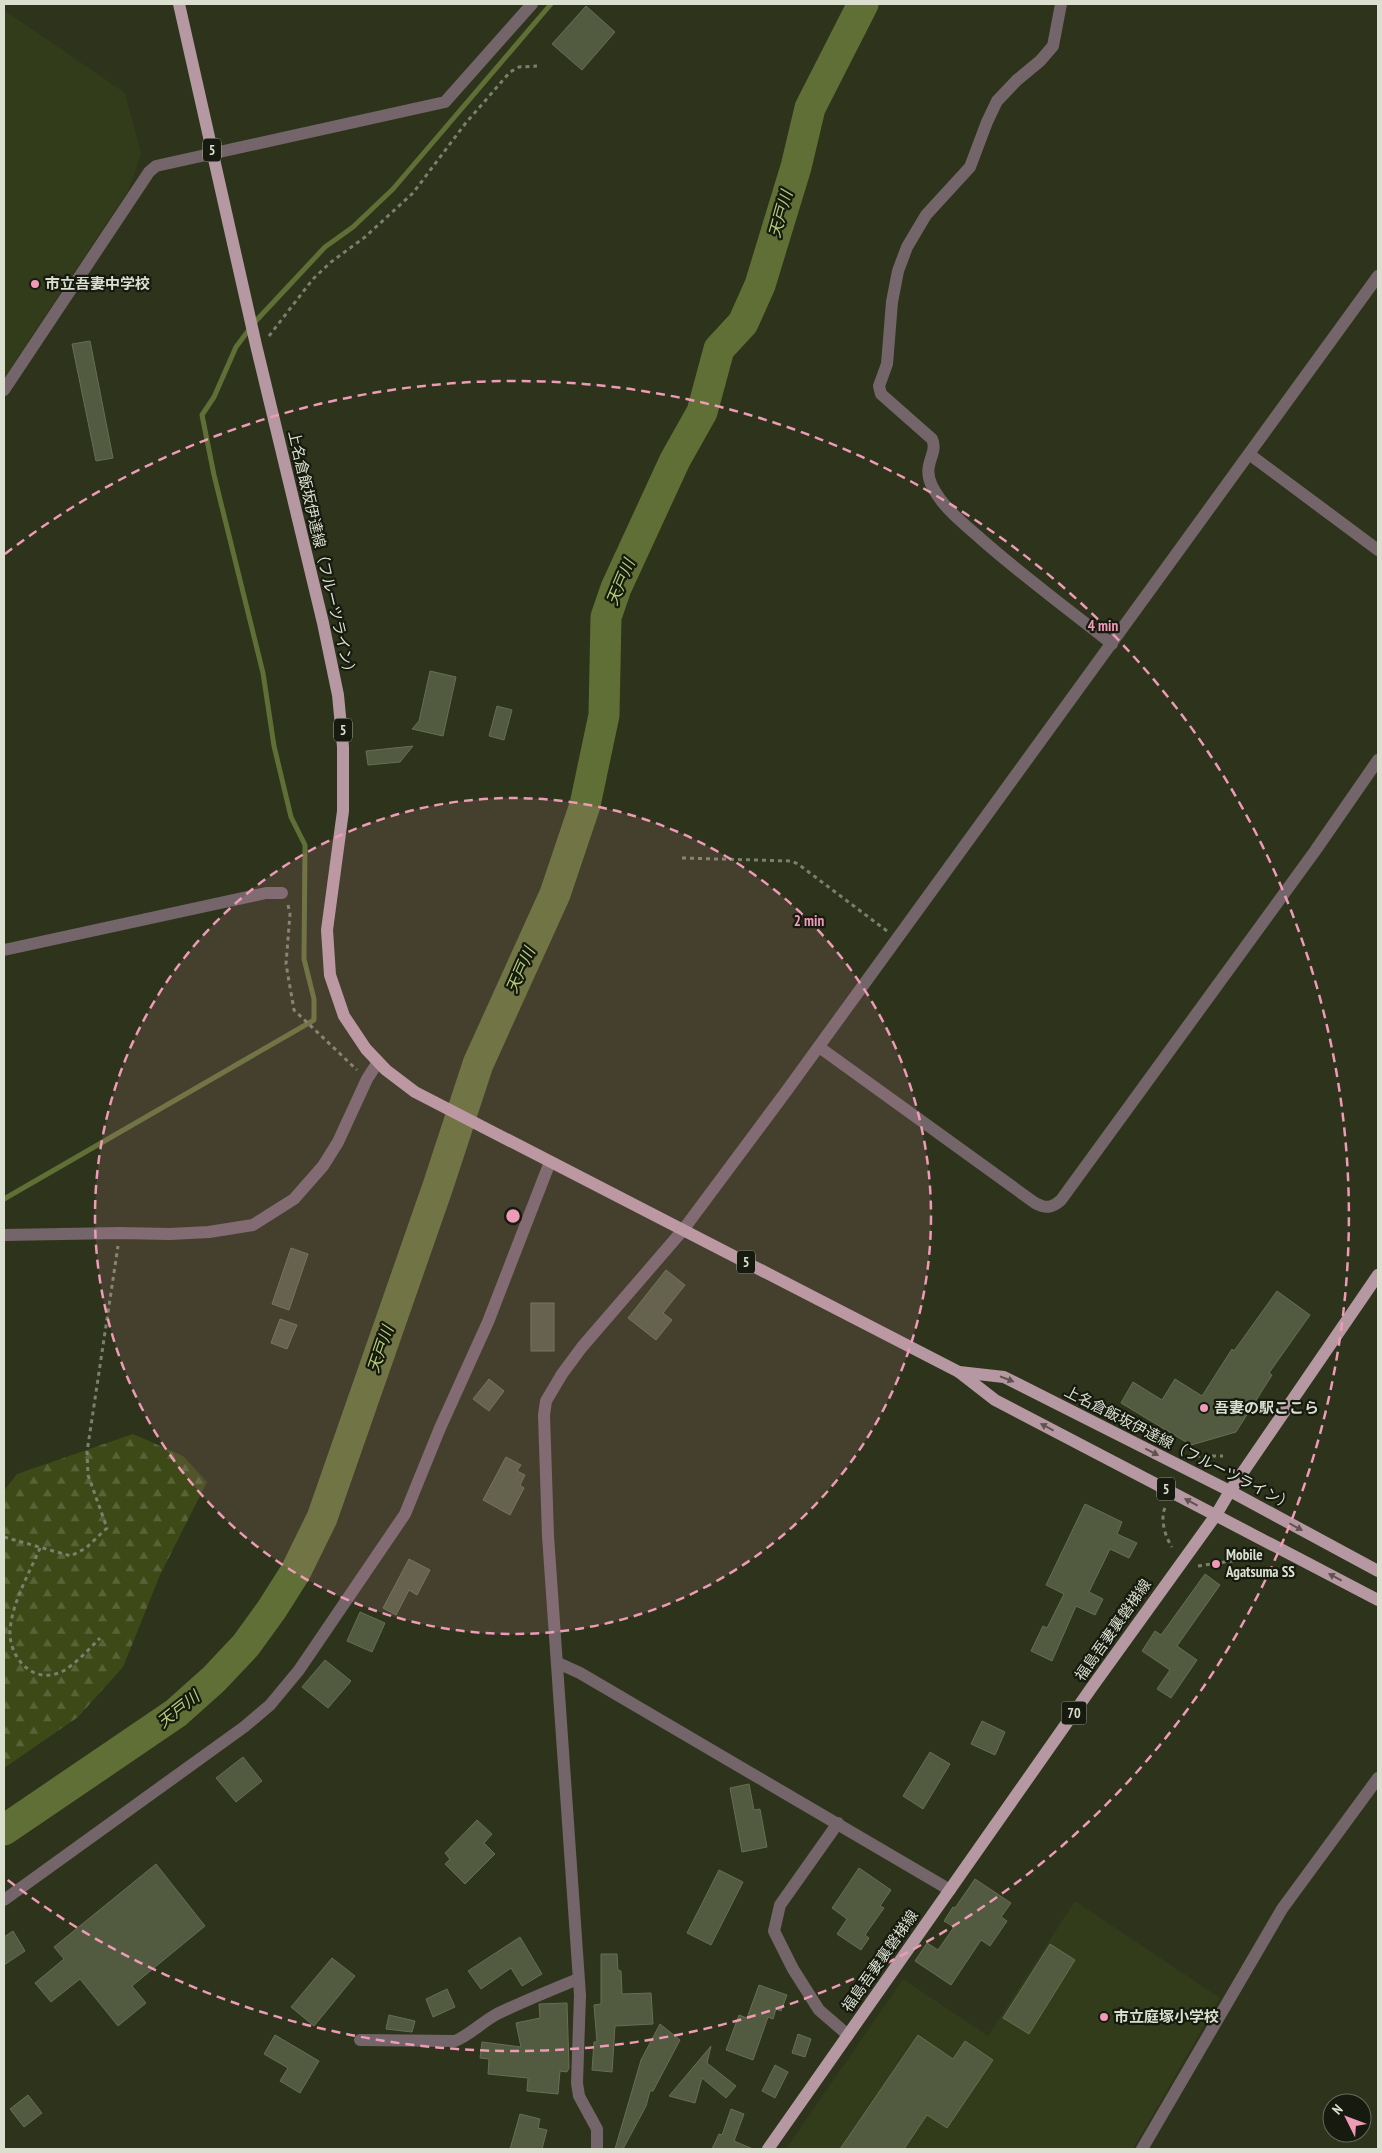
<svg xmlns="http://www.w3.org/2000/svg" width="1382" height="2153" viewBox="0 0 1382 2153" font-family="'PT Sans Narrow','Noto Sans JP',sans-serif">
<defs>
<pattern id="forest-firs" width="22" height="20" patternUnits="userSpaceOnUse" patternTransform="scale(1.25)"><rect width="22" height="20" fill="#3d4a17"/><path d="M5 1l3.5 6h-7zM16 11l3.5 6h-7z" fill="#586438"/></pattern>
</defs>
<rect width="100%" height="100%" fill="#2d341b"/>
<!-- built -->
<g fill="#323b1a">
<polygon points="4,10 125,93 141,153 129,189 4,378"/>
<polygon points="1075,1901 1220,1998 1133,2149 786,2149 903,1979 988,2036"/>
</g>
<!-- forest -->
<polygon fill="url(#forest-firs)" points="133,1434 183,1456 207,1482 160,1575 123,1667 78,1717 4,1768 4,1491 17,1474"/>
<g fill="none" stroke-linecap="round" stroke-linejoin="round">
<!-- stream -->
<polyline stroke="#606f36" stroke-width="5" points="4,1199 314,1020 314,999 304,959 305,845 291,817 274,746 263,673 214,475 202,415 214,397 236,347 254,323 325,247 353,227 393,189 551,4"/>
<!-- river -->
<polyline stroke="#606f36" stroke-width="31" points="4,1830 176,1713 214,1679 246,1645 272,1609 296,1571 322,1518 438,1186 478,1064 555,894 585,805 604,715 606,617 616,588 675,460 702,412 719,349 743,323 760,285 796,167 810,108 863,4"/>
</g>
<!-- building -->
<g fill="#525a3f" stroke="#666e53">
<polygon points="586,6 615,32 582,70 552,44"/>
<polygon points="90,341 113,458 96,461 72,344"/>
<polygon points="430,671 456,677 443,736 412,729 419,721"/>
<polygon points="497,706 512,710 504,740 489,736"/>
<polygon points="413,746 400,762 368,765 366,751"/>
<polygon points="291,1248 308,1254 289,1310 272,1304"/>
<polygon points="666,1270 685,1285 663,1313 672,1320 656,1340 628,1318"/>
<polygon points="1277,1291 1310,1315 1269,1373 1272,1375 1236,1432 1191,1445 1121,1403 1133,1382 1162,1400 1175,1379 1202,1396 1232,1349 1234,1351"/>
<rect x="531" y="1303" width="23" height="48"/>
<polygon points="280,1319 297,1325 287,1349 271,1343"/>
<polygon points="489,1379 504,1391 489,1411 473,1399"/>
<polygon points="506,1457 521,1465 517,1471 525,1475 520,1485 524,1488 510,1515 483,1500"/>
<polygon points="1085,1504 1122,1522 1117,1534 1137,1543 1129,1558 1110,1549 1089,1592 1103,1599 1095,1615 1076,1606 1052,1661 1031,1651 1043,1626 1047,1628 1064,1594 1046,1585"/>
<polygon points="409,1559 430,1570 417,1595 409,1590 396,1615 383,1608"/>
<polygon points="1205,1574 1220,1585 1177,1646 1197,1660 1171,1698 1157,1689 1170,1670 1142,1651 1155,1631 1161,1635"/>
<polygon points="360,1612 385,1623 372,1652 347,1641"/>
<polygon points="325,1660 351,1681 328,1708 302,1687"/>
<polygon points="982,1721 1005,1732 995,1755 971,1744"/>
<polygon points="930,1752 950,1764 923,1809 903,1796"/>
<polygon points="243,1757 262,1781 236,1802 216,1778"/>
<polygon points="749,1784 754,1810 760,1809 767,1847 742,1852 730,1788"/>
<polygon points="477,1820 492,1834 484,1843 495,1854 465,1884 445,1864 450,1859 445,1853"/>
<polygon points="156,1864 205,1926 132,1986 146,2003 118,2026 80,1979 51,2002 35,1983 64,1959 54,1947"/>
<polygon points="859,1868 891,1890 880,1906 884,1908 865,1935 869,1938 861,1950 837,1934 847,1919 832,1908"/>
<polygon points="719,1870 743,1882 711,1945 687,1933"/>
<polygon points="975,1879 1011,1903 1001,1917 1007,1921 990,1946 981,1940 951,1985 915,1961 927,1943 938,1950 954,1927 944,1921 953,1907 955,1908"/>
<polygon points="13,1931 25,1951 4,1965 4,1937"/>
<polygon points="520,1937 542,1974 522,1986 511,1968 481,1989 468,1971"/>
<polygon points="1050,1944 1075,1960 1029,2034 1003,2018"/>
<polygon points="601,1954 617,1954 618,1970 621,1971 622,1994 651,1993 653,2024 615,2026 612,2072 592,2070 594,2042 597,2042 594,2005 601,2004"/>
<polygon points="332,1958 355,1976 314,2026 291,2007"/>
<polygon points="759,1985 787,1995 781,2011 776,2009 773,2019 768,2017 753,2060 726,2050 739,2015 747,2018"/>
<polygon points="447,1989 455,2007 433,2017 426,1999"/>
<polygon points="567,2003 569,2068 567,2072 560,2071 558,2094 527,2091 528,2078 488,2074 489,2059 480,2058 482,2042 521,2047 516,2023 540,2018 539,2004"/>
<polygon points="389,2015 415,2021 412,2032 386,2029"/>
<polygon points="660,2024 680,2040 653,2091 650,2091 646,2106 623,2149 615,2149 641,2060"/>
<polygon points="798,2034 811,2039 805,2057 792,2053"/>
<polygon points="275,2035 319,2061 300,2093 280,2081 288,2068 264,2054"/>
<polygon points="918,2035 953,2059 965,2041 993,2060 947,2128 927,2115 904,2149 840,2149"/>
<polygon points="711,2046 707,2063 736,2086 726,2098 702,2078 695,2103 669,2096"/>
<polygon points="775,2065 788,2072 775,2098 762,2091"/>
<polygon points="28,2095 42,2113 24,2127 10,2109"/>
<polygon points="731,2109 744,2114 734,2141 753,2149 712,2149 719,2134 722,2135"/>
<polygon points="520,2114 540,2119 538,2128 547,2130 542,2149 510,2149"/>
</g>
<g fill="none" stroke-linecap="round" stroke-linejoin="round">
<!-- path -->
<g stroke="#7a806b" stroke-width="3" stroke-dasharray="4 4" stroke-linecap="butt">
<polyline points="269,336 313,279 331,262 365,237 413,193 465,124 510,72 519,67 537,66"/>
<polyline points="682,858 791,861 798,864 887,931"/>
<polyline points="288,905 290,914 286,964 294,1010 357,1070"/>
<polyline points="1196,1456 1223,1456"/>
<path d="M1165,1508C1160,1518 1165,1537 1172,1547"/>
<polyline points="4,1537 71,1556 86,1548 107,1528 88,1475 87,1452 118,1246"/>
<path d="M40,1548C29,1574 12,1602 10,1631C9,1659 35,1686 63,1671C77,1663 89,1649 100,1638"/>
<polyline points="1198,1566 1258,1557"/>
</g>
<!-- minor -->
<g stroke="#736569" stroke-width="12">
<path d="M1061,4L1053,46L1040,61L1017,80L997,101L987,122L970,167L926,215L907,247L898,271L892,302L887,364L879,386L881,394L932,439C939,454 921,464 932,486C943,508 963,523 981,539C1023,576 1068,609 1112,644"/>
<polyline points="4,390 149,172 156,166 445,102 532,4"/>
<polyline points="1249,454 1378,550"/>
<polyline points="4,950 266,893 282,893"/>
<path d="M819,1047L1035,1203C1046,1209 1052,1208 1061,1200L1315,851L1378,760"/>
<polyline points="4,1235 120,1233 170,1234 209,1232 253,1225 294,1199 323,1166 338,1142 367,1079 378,1062"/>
<polyline points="558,1663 580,1673 950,1890"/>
<polyline points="838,1823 780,1905 774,1931 793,1969 819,2010 848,2035"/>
<polyline points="4,1900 244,1727 270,1705 299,1670 405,1514 440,1428 488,1322 550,1162"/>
<path d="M360,2040L455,2041C470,2035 482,2022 497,2014C524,2001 551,1990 578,1979"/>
<polyline points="597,2149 597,2129 579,2096 577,2083 580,1995 548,1536 544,1415 546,1401 562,1374 582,1347 683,1230 785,1093 1378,276"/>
<polyline points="1142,2149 1282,1909 1378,1778"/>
</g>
<!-- primary -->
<g stroke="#b598a1" stroke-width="12">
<polyline points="179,4 256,345 323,623 338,695 343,747 343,811 327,930 330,975 344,1016 366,1049 386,1070 415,1092 959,1372 995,1400 1378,1600"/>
<polyline points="959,1372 1004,1377 1230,1491 1378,1571"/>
<polyline points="768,2149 1092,1687 1216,1515 1230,1491 1378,1275"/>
</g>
</g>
<!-- one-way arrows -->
<defs><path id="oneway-solid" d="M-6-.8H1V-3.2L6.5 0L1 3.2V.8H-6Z" transform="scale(1.25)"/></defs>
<g fill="#5e5351">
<use href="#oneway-solid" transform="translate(1007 1379) rotate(21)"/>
<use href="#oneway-solid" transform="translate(1047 1427) rotate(-152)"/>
<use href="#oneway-solid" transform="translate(1152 1452) rotate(27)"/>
<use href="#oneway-solid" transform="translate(1191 1502) rotate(-152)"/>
<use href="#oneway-solid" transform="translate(1296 1527) rotate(28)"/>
<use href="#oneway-solid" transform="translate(1335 1577) rotate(-152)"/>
</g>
<!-- distance rings -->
<circle cx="513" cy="1216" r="418" fill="#ef9ab7" fill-opacity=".12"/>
<g fill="none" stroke="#ef9ab7" stroke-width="2.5" stroke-dasharray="9 6">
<circle cx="513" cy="1216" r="418"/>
<path d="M5 554A835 835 0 1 1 5 1878"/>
</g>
<!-- markers -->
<g fill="#ef9ab7" stroke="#161a0f" stroke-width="2">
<circle cx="35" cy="284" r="5"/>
<circle cx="1204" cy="1408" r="5"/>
<circle cx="1216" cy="1564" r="5"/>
<circle cx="1104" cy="2017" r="5"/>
</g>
<g text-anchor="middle" stroke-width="4.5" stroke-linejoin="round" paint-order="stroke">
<!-- shield labels -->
<g fill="#161a0f" stroke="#9fa495" stroke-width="1">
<rect x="203" y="138.5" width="18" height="23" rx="4"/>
<rect x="334" y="718.5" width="18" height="23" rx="4"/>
<rect x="737" y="1250.5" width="18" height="23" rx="4"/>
<rect x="1157" y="1477.5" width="18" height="23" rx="4"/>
<rect x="1061.5" y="1701.5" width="25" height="23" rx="4"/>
</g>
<g font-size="14" font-weight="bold" fill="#dadfcf">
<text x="212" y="155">5</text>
<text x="343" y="735">5</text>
<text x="746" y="1267">5</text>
<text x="1166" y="1494">5</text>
<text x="1074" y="1718">70</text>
</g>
<!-- poi labels -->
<g font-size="15" font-weight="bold" fill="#dadfcf" stroke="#161a0f" text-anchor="start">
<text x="45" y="289">市立吾妻中学校</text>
<text x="1214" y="1413">吾妻の駅ここら</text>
<text x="1226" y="1560">Mobile<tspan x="1226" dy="17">Agatsuma SS</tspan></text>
<text x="1114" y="2022">市立庭塚小学校</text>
</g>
<!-- street labels -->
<g font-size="15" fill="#dadfcf" stroke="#161a0f">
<text transform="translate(322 555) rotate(77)" y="5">上名倉飯坂伊達線（フルーツライン）</text>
<text transform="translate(1179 1448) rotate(27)" y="5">上名倉飯坂伊達線（フルーツライン）</text>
<text transform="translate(1113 1630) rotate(-55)" y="5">福島吾妻裏磐梯線</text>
<text transform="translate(880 1961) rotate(-55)" y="5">福島吾妻裏磐梯線</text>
</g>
<!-- water labels -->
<g font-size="16" font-style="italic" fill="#b6ce79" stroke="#161a0f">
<text transform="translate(780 214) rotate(-74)" y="6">天戸川</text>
<text transform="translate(620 582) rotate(-67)" y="6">天戸川</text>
<text transform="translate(520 970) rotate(-66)" y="6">天戸川</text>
<text transform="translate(380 1349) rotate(-71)" y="6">天戸川</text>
<text transform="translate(178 1709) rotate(-38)" y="6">天戸川</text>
</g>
</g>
<circle cx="513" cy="1216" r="8" fill="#ef9ab7" stroke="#161a0f" stroke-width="2.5"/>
<g font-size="15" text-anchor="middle" font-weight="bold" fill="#ef9ab7" stroke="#161a0f" stroke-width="4.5" stroke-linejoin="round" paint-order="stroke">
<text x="1103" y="631">4 min</text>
<text x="809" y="926">2 min</text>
</g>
<!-- border -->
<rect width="1382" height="2153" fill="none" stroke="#dadfcf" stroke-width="10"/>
<!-- north arrow -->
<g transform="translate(1347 2118) rotate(312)"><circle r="24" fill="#161a0f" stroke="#64695c"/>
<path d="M0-4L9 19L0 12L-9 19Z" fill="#ef9ab7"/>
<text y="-8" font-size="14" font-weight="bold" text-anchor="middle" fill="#dadfcf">N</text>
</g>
</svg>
